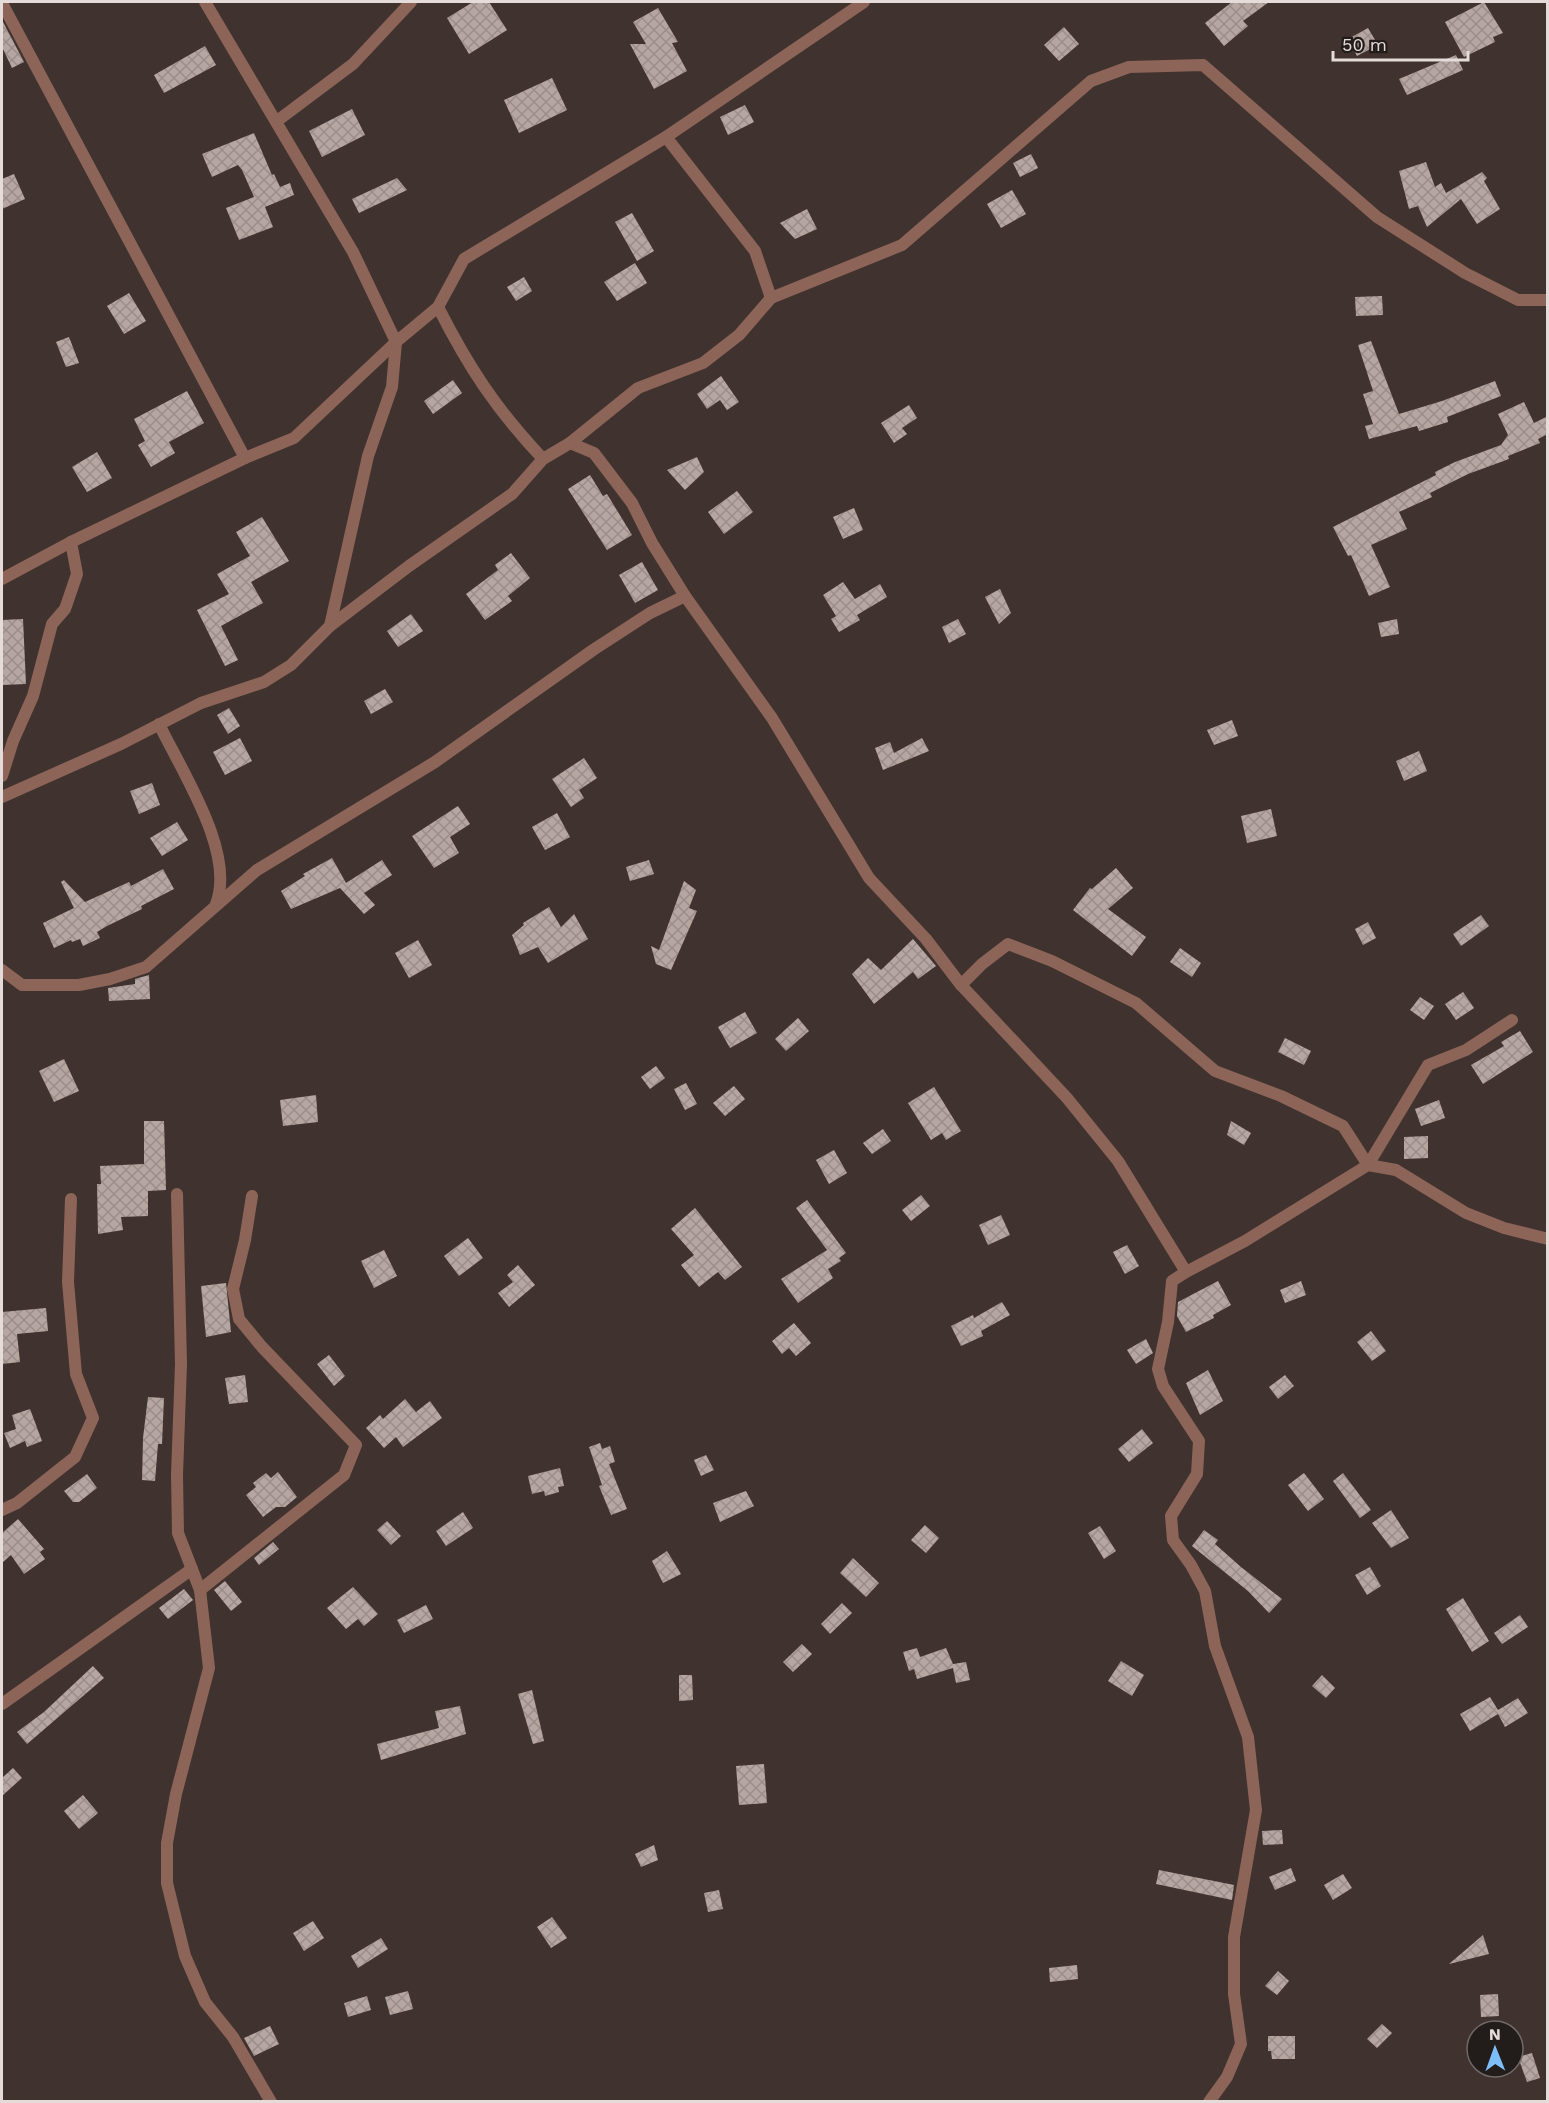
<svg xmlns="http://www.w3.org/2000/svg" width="1549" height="2103" viewBox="0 0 1549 2103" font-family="'Work Sans',sans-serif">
<defs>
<pattern id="building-cross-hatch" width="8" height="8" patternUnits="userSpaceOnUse" patternTransform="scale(1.5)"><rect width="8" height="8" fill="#b6a6a1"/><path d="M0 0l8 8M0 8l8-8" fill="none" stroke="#9a8d89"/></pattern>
</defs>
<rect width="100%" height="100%" fill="#40332f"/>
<!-- building -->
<g fill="url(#building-cross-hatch)">
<polygon points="473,2 489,2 507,30 469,54 447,18"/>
<polygon points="1232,2 1269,2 1243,21 1248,26 1224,46 1205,23"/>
<polygon points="1484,2 1503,33 1493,37 1495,42 1464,57 1445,22"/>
<polygon points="658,8 678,42 672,43 687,71 654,89 630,44 646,44 633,22"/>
<polygon points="2,20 24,62 12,68 2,47"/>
<polygon points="1064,27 1079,44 1059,61 1044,45"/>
<polygon points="1368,28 1378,45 1357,56 1348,39"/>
<polygon points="205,46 216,65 164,93 154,75"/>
<polygon points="1456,55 1463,70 1407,95 1399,79"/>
<polygon points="552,78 567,110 519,133 504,100"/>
<polygon points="745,105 754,122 728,135 720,117"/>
<polygon points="352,109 365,135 322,157 309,131"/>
<polygon points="254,133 272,175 274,174 280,187 290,183 294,195 265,207 273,227 239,240 226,208 254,197 242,170 238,165 212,177 202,154"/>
<polygon points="1031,154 1038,168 1020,177 1013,163"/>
<polygon points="1426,162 1435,187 1441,183 1446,193 1482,172 1487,178 1484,181 1500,209 1477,224 1461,199 1427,227 1418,206 1409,209 1399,171"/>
<polygon points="14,174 25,199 2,209 2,179"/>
<polygon points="397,178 407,190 359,213 352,199"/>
<polygon points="1012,190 1026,214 1001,228 987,204"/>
<polygon points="807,209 817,229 795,239 780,223"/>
<polygon points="632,213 654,251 637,261 615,222"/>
<polygon points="635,263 647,283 617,301 604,282"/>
<polygon points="524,277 532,291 516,301 507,287"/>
<polygon points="129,293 146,321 124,334 107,306"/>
<polygon points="1382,296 1383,315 1356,316 1355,297"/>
<polygon points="69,337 79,363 66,367 56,342"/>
<polygon points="1371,341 1399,414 1442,401 1495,381 1501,396 1447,417 1448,422 1419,431 1417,426 1369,439 1365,426 1373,424 1363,394 1373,391 1358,345"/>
<polygon points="721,376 739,402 727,410 720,400 707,409 697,394"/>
<polygon points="453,380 462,393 433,414 424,401"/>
<polygon points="187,391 204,423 169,442 175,453 151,467 138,445 145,441 134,419"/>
<polygon points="1524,402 1534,423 1548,416 1548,434 1538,439 1540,443 1508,456 1509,459 1468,474 1430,493 1432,497 1399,512 1407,529 1371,545 1390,587 1369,596 1351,555 1348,556 1333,527 1436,475 1435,472 1455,462 1501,445 1508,435 1498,414"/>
<polygon points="909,405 917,418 902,428 907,434 894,443 881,423"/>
<polygon points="97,452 112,478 87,492 72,467"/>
<polygon points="697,457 704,472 685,490 667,470"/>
<polygon points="590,475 603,496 607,494 632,535 607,550 568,489"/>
<polygon points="737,491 753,512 724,534 708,512"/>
<polygon points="854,508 863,530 843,539 833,517"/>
<polygon points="262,517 289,561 251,582 263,603 221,626 238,660 225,666 197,610 229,594 217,574 250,556 236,532"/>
<polygon points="511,553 530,578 508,596 512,601 485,620 466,594 498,570 495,565"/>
<polygon points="642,562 658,590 635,603 619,575"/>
<polygon points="843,582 855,599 880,584 887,597 857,615 860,620 839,632 831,619 836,616 823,595"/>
<polygon points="1000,589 1011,613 999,624 985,597"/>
<polygon points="411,614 423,631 398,647 387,631"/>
<polygon points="23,619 26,684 2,685 2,620"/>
<polygon points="958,619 966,634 949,643 942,627"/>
<polygon points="1397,619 1399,634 1381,637 1378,623"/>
<polygon points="385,689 393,702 371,714 364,701"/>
<polygon points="229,708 240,726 228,734 217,715"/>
<polygon points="1232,720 1238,736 1214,745 1207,730"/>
<polygon points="240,738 252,761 225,775 213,752"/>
<polygon points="922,738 929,751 883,770 875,748 890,742 894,753"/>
<polygon points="1419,751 1427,771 1404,781 1396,761"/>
<polygon points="584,758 597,778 579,790 584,798 571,807 552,779"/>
<polygon points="152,783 160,805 139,814 130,791"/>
<polygon points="458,806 470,824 450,837 459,853 434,868 412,836"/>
<polygon points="1271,809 1277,836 1247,843 1241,816"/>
<polygon points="557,813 570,837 545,850 532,827"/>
<polygon points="177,822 188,840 162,856 150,838"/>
<polygon points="332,858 346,883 382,860 392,875 364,893 375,905 364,914 340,888 291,909 281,891 305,876 303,874"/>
<polygon points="649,860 654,874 630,881 626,867"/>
<polygon points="1116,868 1133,888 1108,909 1146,937 1132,956 1073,910 1090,888 1092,889"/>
<polygon points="163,869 174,889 141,906 142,909 107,926 97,932 100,938 83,946 80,939 72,942 71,940 54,948 43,923 74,908 61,882 64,880 85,902 129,882 131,886"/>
<polygon points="684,881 696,890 689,908 697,911 671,970 656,964 651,946 659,950"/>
<polygon points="549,907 561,927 574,914 588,939 548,963 538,947 520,955 512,935 524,925 523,923"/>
<polygon points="1481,915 1489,926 1461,946 1453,934"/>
<polygon points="1368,922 1376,938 1363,945 1355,929"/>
<polygon points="913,939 936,966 918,979 913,972 874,1004 852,974 868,958 881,970"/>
<polygon points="418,940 432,965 409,978 395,953"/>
<polygon points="1180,948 1201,963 1192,977 1170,962"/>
<polygon points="149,975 150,999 109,1001 108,988 135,984 135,979"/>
<polygon points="1463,992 1474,1008 1456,1020 1445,1004"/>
<polygon points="1420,997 1434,1006 1424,1020 1410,1010"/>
<polygon points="745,1012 757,1033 730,1048 718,1027"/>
<polygon points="798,1018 809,1031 786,1051 775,1039"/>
<polygon points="1520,1031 1533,1052 1483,1084 1471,1065 1504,1046 1501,1042"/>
<polygon points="1285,1038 1311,1051 1304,1065 1278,1052"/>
<polygon points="64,1059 79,1091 54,1102 39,1071"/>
<polygon points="656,1066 665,1078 650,1089 641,1077"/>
<polygon points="686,1083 697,1104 685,1110 674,1089"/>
<polygon points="734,1086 745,1099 725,1116 713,1103"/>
<polygon points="934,1087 961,1131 946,1140 942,1133 931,1140 908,1103"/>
<polygon points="316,1095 318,1122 283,1126 280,1100"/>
<polygon points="1439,1100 1445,1118 1421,1126 1415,1109"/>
<polygon points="144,1121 164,1121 166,1190 148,1191 148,1216 121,1217 123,1230 98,1234 97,1184 101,1184 100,1166 144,1164"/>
<polygon points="1231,1121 1251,1133 1244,1145 1227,1135"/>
<polygon points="883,1129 891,1141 872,1154 863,1143"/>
<polygon points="1428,1136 1428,1158 1404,1159 1404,1137"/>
<polygon points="834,1150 847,1173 829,1184 816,1160"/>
<polygon points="921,1195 930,1206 911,1221 902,1210"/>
<polygon points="807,1200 846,1253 839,1258 841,1261 828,1269 833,1278 798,1303 781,1279 827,1250 796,1208"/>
<polygon points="695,1208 742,1267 725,1280 718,1272 699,1287 681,1265 694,1255 671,1229"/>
<polygon points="1001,1215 1010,1235 988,1245 979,1225"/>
<polygon points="468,1238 483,1258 459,1276 444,1256"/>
<polygon points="1127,1245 1139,1266 1125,1274 1113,1252"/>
<polygon points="384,1250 397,1276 374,1288 361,1261"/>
<polygon points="518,1265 535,1285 509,1307 498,1293 513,1282 507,1275"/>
<polygon points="1218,1281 1231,1305 1213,1315 1214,1318 1186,1332 1177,1316 1178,1302"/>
<polygon points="1301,1281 1306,1295 1285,1303 1280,1290"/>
<polygon points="226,1283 231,1332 206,1337 201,1286"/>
<polygon points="1002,1302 1010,1315 981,1331 983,1336 961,1346 951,1326 973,1315 974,1318"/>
<polygon points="46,1308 48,1331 17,1334 20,1362 2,1364 2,1312"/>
<polygon points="794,1323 811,1343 796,1356 789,1348 782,1354 772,1341"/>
<polygon points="1371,1331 1386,1351 1372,1361 1357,1342"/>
<polygon points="1146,1339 1153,1353 1136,1364 1127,1350"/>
<polygon points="329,1355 345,1376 334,1386 317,1364"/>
<polygon points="1208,1370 1223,1401 1200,1415 1186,1383"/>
<polygon points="245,1375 248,1402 229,1404 225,1378"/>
<polygon points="1285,1375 1294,1386 1278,1399 1269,1387"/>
<polygon points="148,1397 164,1398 162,1444 158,1444 155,1481 142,1480 143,1438"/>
<polygon points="405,1399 416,1412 430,1401 442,1418 403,1447 396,1437 384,1448 366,1428 380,1415 383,1419"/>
<polygon points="30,1409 42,1441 27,1447 25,1441 10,1448 4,1433 16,1429 12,1415"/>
<polygon points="1142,1429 1153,1443 1129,1462 1118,1449"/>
<polygon points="600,1443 602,1449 610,1446 615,1462 609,1464 627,1509 611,1515 599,1486 602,1485 589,1447"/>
<polygon points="706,1455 714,1470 701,1476 694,1460"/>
<polygon points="560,1468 564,1486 558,1487 559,1492 545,1496 544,1491 532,1494 528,1476"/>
<polygon points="278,1472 297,1497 285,1507 276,1507 263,1517 246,1495 256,1487 253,1483 266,1473 271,1478"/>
<polygon points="1304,1473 1324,1499 1308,1511 1288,1485"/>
<polygon points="1343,1473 1371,1510 1360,1518 1333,1481"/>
<polygon points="87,1474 97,1488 79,1502 73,1502 64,1491"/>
<polygon points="746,1491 754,1506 720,1522 713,1503"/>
<polygon points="1391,1510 1409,1538 1391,1548 1372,1523"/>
<polygon points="463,1512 473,1528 446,1546 436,1531"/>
<polygon points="18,1519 44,1549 40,1552 45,1559 24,1574 11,1555 2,1563 2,1533"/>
<polygon points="387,1521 401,1536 391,1545 377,1530"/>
<polygon points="925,1525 939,1538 926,1553 911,1540"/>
<polygon points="1100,1526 1116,1551 1104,1559 1088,1533"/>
<polygon points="1204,1530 1218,1540 1215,1544 1241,1567 1282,1599 1269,1613 1248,1591 1192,1546"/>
<polygon points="273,1542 279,1549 259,1565 254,1558"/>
<polygon points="667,1551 681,1574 663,1583 652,1561"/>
<polygon points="853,1558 879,1583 866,1597 840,1573"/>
<polygon points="1370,1567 1381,1586 1367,1595 1355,1575"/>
<polygon points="225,1581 242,1602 231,1611 214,1590"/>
<polygon points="353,1587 378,1614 364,1626 358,1619 346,1629 327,1608"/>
<polygon points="184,1589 193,1600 168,1619 159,1608"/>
<polygon points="1463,1598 1489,1641 1472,1652 1446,1609"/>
<polygon points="842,1603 852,1613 830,1634 821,1624"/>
<polygon points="426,1605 433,1619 404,1633 397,1620"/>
<polygon points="1520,1615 1528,1627 1502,1644 1494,1633"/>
<polygon points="802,1644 812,1654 793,1672 783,1662"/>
<polygon points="917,1648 920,1657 946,1648 953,1664 966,1662 970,1680 956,1683 953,1668 917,1679 914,1669 909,1671 903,1652"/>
<polygon points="1121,1661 1144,1675 1132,1696 1108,1681"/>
<polygon points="93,1666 104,1678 27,1744 17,1732 44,1712"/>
<polygon points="679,1675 692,1675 693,1700 679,1701"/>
<polygon points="1322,1675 1335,1688 1326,1698 1312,1686"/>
<polygon points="532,1690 544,1741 533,1744 518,1694"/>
<polygon points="1490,1697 1498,1710 1518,1698 1528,1713 1505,1727 1498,1714 1470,1731 1460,1714"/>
<polygon points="460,1706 466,1734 381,1760 377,1744 439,1728 435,1711"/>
<polygon points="764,1764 767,1803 739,1805 736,1766"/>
<polygon points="13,1768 22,1778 2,1796 2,1778"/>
<polygon points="83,1795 98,1813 79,1829 64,1811"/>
<polygon points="1282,1830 1283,1844 1263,1845 1262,1831"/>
<polygon points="654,1845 658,1860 641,1867 635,1854"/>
<polygon points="1291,1868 1296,1881 1275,1890 1269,1877"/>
<polygon points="1159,1870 1234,1885 1232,1900 1156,1884"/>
<polygon points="1343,1874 1352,1888 1333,1900 1324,1885"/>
<polygon points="719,1890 723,1909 708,1912 704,1893"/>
<polygon points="552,1917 567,1938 551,1948 537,1927"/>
<polygon points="313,1921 324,1938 304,1951 293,1933"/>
<polygon points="1483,1935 1489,1954 1449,1964"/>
<polygon points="381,1938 388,1949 358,1968 351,1956"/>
<polygon points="1077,1965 1078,1979 1050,1982 1049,1968"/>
<polygon points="1278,1971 1289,1981 1277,1995 1265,1986"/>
<polygon points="408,1991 413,2009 390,2015 385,1997"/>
<polygon points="1498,1994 1499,2016 1481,2017 1480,1995"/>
<polygon points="367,1996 371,2010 348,2017 344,2003"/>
<polygon points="1382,2024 1392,2033 1377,2048 1367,2039"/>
<polygon points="270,2026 279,2044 254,2056 244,2038"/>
<polygon points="1268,2036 1295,2036 1295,2059 1272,2059 1271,2051 1268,2051"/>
<polygon points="1532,2053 1540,2078 1527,2082 1518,2057"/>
</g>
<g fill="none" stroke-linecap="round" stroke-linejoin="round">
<!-- street -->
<g stroke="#8d6458" stroke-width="12">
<polyline points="205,2 353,252 396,342 392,387 368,456 330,626"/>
<polyline points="2,3 245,458 71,542 2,579"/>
<polyline points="277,121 353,64 411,2"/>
<polyline points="666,137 755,251 771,298 902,245 1091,81 1129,67 1203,65 1377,217 1465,273 1518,300 1548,300"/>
<path d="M438,307C469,368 496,409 543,459"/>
<polyline points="570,443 594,453 632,503 652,543 685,596 772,718 869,878 926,939 961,985 1067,1098 1118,1161 1186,1272 1172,1281 1168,1322 1158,1369 1163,1386 1199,1441 1197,1474 1171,1516 1173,1540 1191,1565 1205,1591 1215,1646 1248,1737 1256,1810 1234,1937 1234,1994 1241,2044 1227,2077 1209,2102"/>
<polyline points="245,458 294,438 396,342 438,307 464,259 666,137 864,2"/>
<path d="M159,724C182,772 236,853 216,904"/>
<polyline points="2,776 13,741 33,696 52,624 65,609 77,574 71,542"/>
<polyline points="2,797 121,744 201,703 264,682 291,665 330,626 409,566 512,494 543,459 570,443 638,388 703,363 739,335 771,298"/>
<polyline points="2,970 22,985 79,985 110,979 146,967 257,870 435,762 593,650 650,613 685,596"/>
<polyline points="961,985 982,964 1008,944 1052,961 1136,1003 1215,1071 1281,1096 1343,1126 1368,1165 1396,1170 1466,1213 1504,1228 1548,1239"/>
<polyline points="177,1194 181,1364 177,1475 178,1533 200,1590 209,1668 176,1794 167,1843 167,1883 185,1956 205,2002 233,2037 271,2102"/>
<polyline points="1186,1272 1245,1241 1368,1165 1428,1065 1466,1050 1512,1020"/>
<polyline points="2,1510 17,1503 75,1457 93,1418 76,1374 68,1282 71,1199"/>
<polyline points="200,1590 344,1475 356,1445 262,1347 239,1319 233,1289 245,1240 252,1196"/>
<polyline points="2,1704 192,1569"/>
</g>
</g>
<!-- border -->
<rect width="1549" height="2103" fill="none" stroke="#e5dcda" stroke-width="6"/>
<!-- north arrow -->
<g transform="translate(1495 2049) rotate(359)"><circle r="28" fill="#221c1a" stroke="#706967" stroke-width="1.5"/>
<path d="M0-4.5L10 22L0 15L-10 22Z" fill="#7dbef9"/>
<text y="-9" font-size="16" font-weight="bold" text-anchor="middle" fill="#e5dcda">N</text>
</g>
<!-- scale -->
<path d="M1333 51v9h135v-9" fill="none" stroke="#e5dcda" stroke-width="3"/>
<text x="1342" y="51" font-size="18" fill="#e5dcda" stroke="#221c1a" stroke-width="4.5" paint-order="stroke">50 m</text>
</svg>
